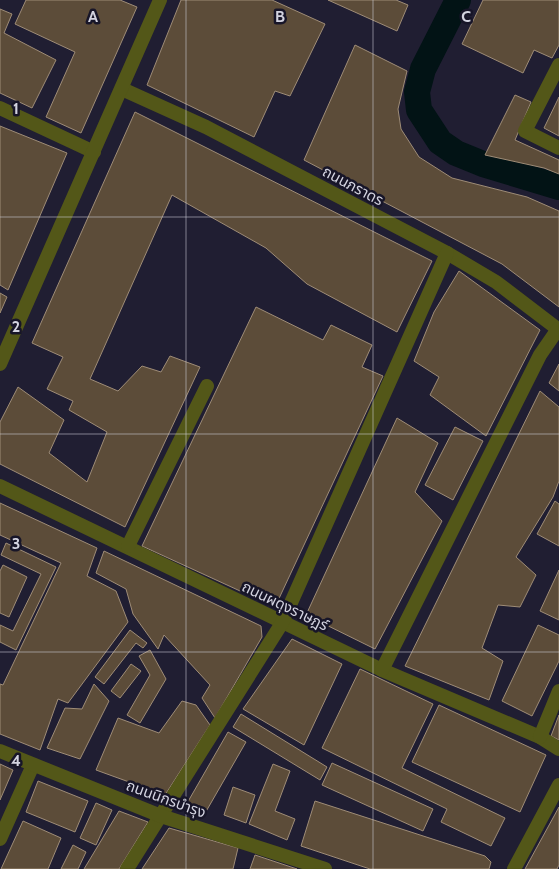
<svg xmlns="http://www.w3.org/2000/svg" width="559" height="869" viewBox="0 0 559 869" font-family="Cabin,'Noto Sans Thai',sans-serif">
<rect width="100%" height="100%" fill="#201e32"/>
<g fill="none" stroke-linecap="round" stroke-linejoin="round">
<!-- river -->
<polyline stroke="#021315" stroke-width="26" points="458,0 423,69 417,92 419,110 440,142 456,153 483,164 559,187"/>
</g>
<!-- building -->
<g fill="#5c4c39" stroke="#9e8c77">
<polygon points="26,0 120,0 137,7 81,133 46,117 75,52 15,24"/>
<polygon points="181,0 272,0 325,24 290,96 275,91 254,137 147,85"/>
<polygon points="328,0 396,0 408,5 397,31"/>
<polygon points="483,0 559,0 559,45 552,58 534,50 523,73 462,44"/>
<polygon points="0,9 12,14 4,33 56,60 32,108 0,93"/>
<polygon points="355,45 407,71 398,109 401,129 419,157 452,178 527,197 559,211 559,307 502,264 304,160"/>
<polygon points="515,95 531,102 515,140 559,160 559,174 544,168 485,155"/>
<polygon points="559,97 559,136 544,128"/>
<polygon points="135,112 432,261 397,332 307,284 266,248 172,195 90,379 118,391 142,366 161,372 170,356 200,367 125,527 0,464 0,422 18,387 64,420 49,453 87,482 107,432 69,410 73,401 47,389 63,357 32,343"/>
<polygon points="0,126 67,153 8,290 0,285"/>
<polygon points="459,271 540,330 486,436 430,395 439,377 414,361 434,312"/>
<polygon points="0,293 7,297 0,313"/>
<polygon points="256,307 323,340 331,325 372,345 362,367 383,376 275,607 142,546"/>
<polygon points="559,364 559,391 549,383"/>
<polygon points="540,391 559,407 559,481 553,497 516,557 536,575 520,607 498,605 482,648 503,661 489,700 405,666"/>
<polygon points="397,418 438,443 415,492 442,521 375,649 306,615"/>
<polygon points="455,427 483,441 453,500 425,485"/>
<polygon points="555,501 559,504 559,546 537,534"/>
<polygon points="0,503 97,548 87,576 116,591 128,622 68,703 58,699 40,750 0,734 0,684 3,685 61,563 0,535"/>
<polygon points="6,543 56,567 16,650 0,642 0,625 13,631 41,574 1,555"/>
<polygon points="104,551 261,626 262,637 215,718 202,698 210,685 164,635 158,649 133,614 126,589 96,573"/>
<polygon points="3,565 27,577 9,617 0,613 0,571"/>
<polygon points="559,570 559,620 540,611"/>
<polygon points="538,625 559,635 559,661 532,716 502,701"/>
<polygon points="130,630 147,643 143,648 136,643 104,684 95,677"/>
<polygon points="292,639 342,664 304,745 243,709"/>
<polygon points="150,650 166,679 140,723 127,715 150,675 139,656"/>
<polygon points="131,664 141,671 120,698 111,691"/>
<polygon points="360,669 433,704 402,768 505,818 491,846 441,822 447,809 322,748"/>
<polygon points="94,684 109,701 80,759 47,748 65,708 82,709"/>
<polygon points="182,701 196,705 210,725 165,795 96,770 118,718 159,733"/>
<polygon points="439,705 546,755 520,812 412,762"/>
<polygon points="241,714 327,767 320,780 233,727"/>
<polygon points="559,715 559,740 551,736"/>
<polygon points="228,732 246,742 204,815 186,805"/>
<polygon points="332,763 433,809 423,831 322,785"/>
<polygon points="0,764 13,770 0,800"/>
<polygon points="273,764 290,771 275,811 295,819 287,840 249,824"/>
<polygon points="38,781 88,801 75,832 26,812"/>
<polygon points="233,787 255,795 246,823 224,815"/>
<polygon points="315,801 485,856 491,862 489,869 370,869 301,846"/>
<polygon points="96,803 112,810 96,845 80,838"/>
<polygon points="559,807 559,865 557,869 525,869"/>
<polygon points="119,811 148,822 119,869 84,869"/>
<polygon points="23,821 61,838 48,869 1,869"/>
<polygon points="169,828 238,848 233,869 142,869"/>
<polygon points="73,845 86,852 78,869 61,869"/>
<polygon points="255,855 297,869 250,869"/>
</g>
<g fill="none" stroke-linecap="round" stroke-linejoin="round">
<!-- minor -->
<g stroke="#535718" stroke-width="14">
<polyline points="559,65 525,131 559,148"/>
<polyline points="122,89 206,127 447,253 496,282 559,330"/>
<polyline points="0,108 94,152"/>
<polyline points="0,486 382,670 540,737 559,749"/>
<polyline points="128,546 207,386"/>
<polyline points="382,670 540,355 558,329"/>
<polyline points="540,737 559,691"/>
<polyline points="0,839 33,765"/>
<polyline points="127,869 282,623 447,253"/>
<polyline points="514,869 559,785"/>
</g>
<!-- tertiary -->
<g stroke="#535718" stroke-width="14">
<polyline points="0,364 160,0"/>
<polyline points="0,751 161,816 325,869"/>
</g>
</g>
<!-- grid -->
<path fill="none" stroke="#d3d3e0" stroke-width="1" stroke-opacity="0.55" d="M186,0V869M373,0V869M0,217H559M0,434H559M0,652H559"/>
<g text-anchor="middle" stroke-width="5" stroke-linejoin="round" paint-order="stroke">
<!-- street labels -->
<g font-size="15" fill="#d3d3e0" stroke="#171528">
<text transform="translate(353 186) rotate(28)" y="5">ถนนภราดร</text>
<text transform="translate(285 606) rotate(26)" y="5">ถนนผดุงราษฎร์</text>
<text transform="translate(166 799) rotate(20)" y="5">ถนนนิกรบำรุง</text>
</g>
</g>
<g font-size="16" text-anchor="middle" font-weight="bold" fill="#d3d3e0" stroke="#171528" stroke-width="5" stroke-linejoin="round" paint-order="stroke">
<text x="93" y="22">A</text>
<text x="280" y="22">B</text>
<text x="466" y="22">C</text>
<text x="16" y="114">1</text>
<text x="16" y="332">2</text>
<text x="16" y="549">3</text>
<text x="16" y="766">4</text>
</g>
</svg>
